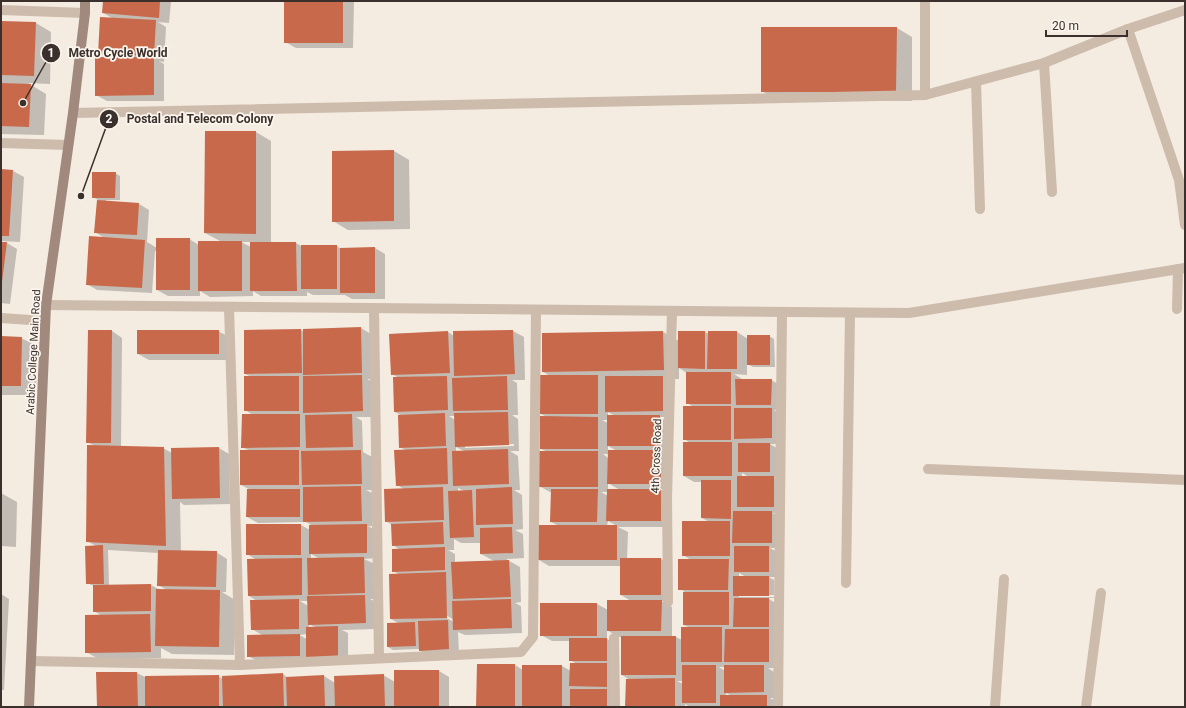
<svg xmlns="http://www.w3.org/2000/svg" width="1186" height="708" viewBox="0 0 1186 708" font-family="Roboto,sans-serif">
<rect width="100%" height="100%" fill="#f4ebe1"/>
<!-- shadow -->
<g fill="#0003" fill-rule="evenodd">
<polygon points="104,1 171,1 169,23 158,22 166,27 164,62 159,61 164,64 164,101 107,101 96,95 108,58 99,53 114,19 103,13"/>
<polygon points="285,1 354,1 353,48 296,48 285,42"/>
<polygon points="1,22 36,23 51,32 50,84 28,83 46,94 44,135 1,134"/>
<polygon points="897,28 912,37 912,101 777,100 762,91"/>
<path d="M256,132L271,141V243H296L301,246H337L341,249L375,248L385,254V299H352L345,295H313L307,292V296H261L253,291V296L210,297L200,291V296H168L157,290V251H155L152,293L97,290L87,284L106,239L95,232L98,200L93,197L115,173L120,176V200H106V202L139,204L149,210L147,242L157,248L189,239L199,245L222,242L205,233ZM241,242H251V247Z"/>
<polygon points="333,151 394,151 409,160 410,229 348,230 333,221"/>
<polygon points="1,170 13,171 24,177 20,242 1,241 1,243 7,243 17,249 10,304 1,303"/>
<path d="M361,328L371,334L372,379H367L373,382V417H356L362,421L363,452L372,457V490H366L372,493V526H368L377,531L378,558L364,559L375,564V599H370L376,602V629L342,630L348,633V663L259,662L248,656L262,635L252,629L257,601L249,596L257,560L247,554L301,525L310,530L313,526L306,522L258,523L247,517L251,490L241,485L250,451L242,447L253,415L245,410L252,377L245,374L301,330L304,332ZM311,554L320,559H311ZM300,601H308V606ZM309,624L315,627L309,628ZM307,634V639L299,635Z"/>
<path d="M112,331L122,338L121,447L163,448L172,453L219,448L229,454L230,504L184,505L180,502L181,552H216L227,559L226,592H222L235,600L234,655L172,654L161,648V658H97L86,652L102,616L94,611V586L87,583L96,546L87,541L95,446L87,442ZM108,550L159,553L158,585L167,590H160L151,585L109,586Z"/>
<polygon points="218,331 229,337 229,360 149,360 138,354"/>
<path d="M513,331L524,337L525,380H512L517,383L518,415H512L518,419L519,451H510L518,456L520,490H514L522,495L523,529L515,530L523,534L524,558L506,559L520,567L521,602L515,603L521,606L522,633L465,635L458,632L459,655L430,656L419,650V649L393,650L388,647L400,624L391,619L400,575L393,571L400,550L393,545L392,525L386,521L404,489L397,485L407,451L400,447L402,416L395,412L399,378L392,374L390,334L448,332L454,336V332ZM449,416H455V420ZM514,444V446L465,448V446ZM456,447L464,451H456ZM458,488L464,491H458ZM454,539L461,543H481V554L494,561L455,562V554L448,550H454ZM444,614L454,620V622L443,616Z"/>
<path d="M663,332L679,341L705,332L709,334L737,332L748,339L769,336L774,339L775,367H753L747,364V375L734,374L742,379V380H771L782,386V410H774L782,415V444H770L780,450V477H774L785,483V513H773L782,518V548H770L779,553V577H769L774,580V595H739V597H774V598H767L779,605V632H773L779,636V668H768L774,672L775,698H770L777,702V707H690L685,704V707H626L630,680L622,675V637H618L607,630V639L617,645V707H477L515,665L523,670V666H562L571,671L577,664L570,660V641H552L541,635L597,604L608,610L631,601L621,595V566H549L539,560L559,526L551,522L552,492H550L539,486L548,452L541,449L547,417L541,414L550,376L543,372ZM679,368L687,373V403L694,407L684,439L690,443L684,476L694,482H702V518L709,522L683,555L691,560L679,589L684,591V625L690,628L682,640L676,637H672V607L661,601H671L672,565L661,559H627L628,532L618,527H672V496L660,489H671V457L662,452H670V423L660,417H673L666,379H679ZM608,412L615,416H608ZM602,420H608V423ZM608,446L617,451H608ZM603,454H608V458ZM742,473L749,477H742ZM608,483L613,486L620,490H608ZM601,492H608V496ZM608,521L617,526H607ZM739,573L746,577H739ZM719,667H725V671ZM677,681H683V684ZM726,693L732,696H726Z"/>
<polygon points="1,337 21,338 37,346 36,395 1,395"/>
<polygon points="1,493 17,502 16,547 2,546 1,589"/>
<polygon points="1,594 9,599 4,690 1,690"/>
<polygon points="439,671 449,677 449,707 98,707 137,673 145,677 218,676 223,679 283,674 288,678 324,676 335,683 383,675 395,682"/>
</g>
<!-- building -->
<g fill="#c8694b">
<polygon points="103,1 160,1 159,18 102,13"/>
<rect x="284" y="1" width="59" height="42"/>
<polygon points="100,17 156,20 154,56 98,54"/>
<polygon points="1,21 36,22 34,76 1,75"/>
<polygon points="761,27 897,27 896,92 761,92"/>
<polygon points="95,57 154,57 154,95 95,96"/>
<polygon points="1,83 31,84 29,127 1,126"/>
<polygon points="205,131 256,131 256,234 204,233"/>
<polygon points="394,150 394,221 332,222 332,151"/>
<polygon points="1,169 13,170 9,236 1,236"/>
<polygon points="92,172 116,172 115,198 92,198"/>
<polygon points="97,200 139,203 137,235 94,233"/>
<polygon points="89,236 145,240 142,288 86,285"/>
<rect x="156" y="238" width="34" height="52"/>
<rect x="198" y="241" width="44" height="50"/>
<polygon points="1,242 7,242 2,282 1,282"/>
<polygon points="250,242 296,242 297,291 250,291"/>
<rect x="301" y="245" width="36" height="44"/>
<polygon points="375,247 375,293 340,293 340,248"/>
<polygon points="361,327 362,373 303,375 303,329"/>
<polygon points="301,329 302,373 244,374 244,330"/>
<polygon points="88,330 112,330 111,443 86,443"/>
<rect x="137" y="330" width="82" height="24"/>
<polygon points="513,330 515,374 454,376 453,331"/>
<polygon points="448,331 450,373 391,375 389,334"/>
<polygon points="663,331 664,370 542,372 542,333"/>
<polygon points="678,331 705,331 705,369 678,368"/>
<polygon points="708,331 737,331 737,369 707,369"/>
<rect x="747" y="335" width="23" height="30"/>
<polygon points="1,336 22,337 21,386 1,386"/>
<rect x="686" y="372" width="45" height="32"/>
<polygon points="362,375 363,411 303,413 303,376"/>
<rect x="540" y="375" width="58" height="39"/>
<rect x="244" y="376" width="55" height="35"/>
<polygon points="447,376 448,410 394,412 393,377"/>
<polygon points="507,376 508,410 453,411 452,378"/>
<polygon points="605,376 663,376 663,411 605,412"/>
<polygon points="735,379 772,379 771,405 736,405"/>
<rect x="683" y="406" width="48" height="34"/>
<polygon points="734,408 772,408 772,438 734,439"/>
<polygon points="508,412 509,445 455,447 454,413"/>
<polygon points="445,413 446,446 399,448 398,415"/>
<polygon points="242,414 300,414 300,447 241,448"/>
<polygon points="352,414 353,447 306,448 305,415"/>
<rect x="607" y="415" width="53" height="31"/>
<polygon points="540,416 598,417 598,449 540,449"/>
<rect x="683" y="442" width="49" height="34"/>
<rect x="738" y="443" width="32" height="29"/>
<polygon points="87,445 164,447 166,546 86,542"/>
<polygon points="219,447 220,498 172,499 171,448"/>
<polygon points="447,448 448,484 396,486 394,450"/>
<polygon points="508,449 509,484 453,486 452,451"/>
<rect x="240" y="450" width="59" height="35"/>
<polygon points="361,450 362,484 302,485 301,451"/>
<polygon points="608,450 661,450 661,484 607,484"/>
<rect x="538" y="451" width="60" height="36"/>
<rect x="737" y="476" width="37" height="31"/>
<polygon points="701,480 731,480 731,519 701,518"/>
<polygon points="361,486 362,521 303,522 303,487"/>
<polygon points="443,487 444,520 385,522 384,489"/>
<polygon points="512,487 513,524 476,525 476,489"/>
<polygon points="247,489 300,489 300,517 246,517"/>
<polygon points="551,489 598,489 597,522 550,522"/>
<polygon points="607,489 661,489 661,521 606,521"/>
<polygon points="472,490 474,537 450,538 448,491"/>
<polygon points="733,511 772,511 772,543 732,543"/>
<rect x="682" y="521" width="48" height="35"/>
<polygon points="443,522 444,544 392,546 391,524"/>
<rect x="246" y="524" width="55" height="31"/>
<polygon points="367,524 367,553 309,554 309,525"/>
<rect x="538" y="525" width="79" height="35"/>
<polygon points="512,527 513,553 480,554 480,528"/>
<polygon points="103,545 104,584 86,584 85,546"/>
<rect x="734" y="546" width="35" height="26"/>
<polygon points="445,547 445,570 392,572 392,549"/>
<polygon points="158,550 217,551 216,587 157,586"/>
<polygon points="364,557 365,593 308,595 307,558"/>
<polygon points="302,558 302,595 248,596 247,559"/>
<rect x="620" y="558" width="41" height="37"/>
<polygon points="678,559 729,559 728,590 678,590"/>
<polygon points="509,560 511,597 453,599 451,562"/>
<polygon points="446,572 447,618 390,619 389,574"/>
<rect x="733" y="576" width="36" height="20"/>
<polygon points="151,584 151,611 93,612 93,585"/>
<polygon points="156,589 220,590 219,647 155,646"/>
<rect x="683" y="592" width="46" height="33"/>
<polygon points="365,595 366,623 308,625 307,596"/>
<polygon points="734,598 769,598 769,627 733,627"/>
<polygon points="299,599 299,629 251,630 250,600"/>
<polygon points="511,599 512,628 453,630 452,601"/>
<polygon points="607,600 662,600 661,631 607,631"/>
<rect x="540" y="603" width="57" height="33"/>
<polygon points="150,614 151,652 85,653 85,615"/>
<polygon points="448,620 449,649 419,651 418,621"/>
<polygon points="415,622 416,646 387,647 387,623"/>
<polygon points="338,626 338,658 306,658 306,627"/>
<rect x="681" y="627" width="41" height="35"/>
<polygon points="725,629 769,629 769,662 724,662"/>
<polygon points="300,634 300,656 247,657 247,635"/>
<rect x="621" y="636" width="55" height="39"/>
<rect x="569" y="638" width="38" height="23"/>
<polygon points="570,663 607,663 607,687 569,686"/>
<polygon points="477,664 515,664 515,707 476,707"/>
<rect x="522" y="665" width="40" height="42"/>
<rect x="682" y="665" width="34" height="38"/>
<polygon points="724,665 764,665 764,692 724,693"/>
<rect x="394" y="670" width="45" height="37"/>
<polygon points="96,672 137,672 138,707 97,707"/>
<polygon points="283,673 284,707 223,707 222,676"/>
<polygon points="384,674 385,707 335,707 334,676"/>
<polygon points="219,675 219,707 145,707 145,676"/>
<polygon points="324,675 325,707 287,707 286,677"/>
<polygon points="675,678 675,707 625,707 626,679"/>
<rect x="570" y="689" width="37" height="18"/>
<rect x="720" y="695" width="47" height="12"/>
</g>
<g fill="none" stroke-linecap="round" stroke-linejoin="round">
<!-- street -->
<g stroke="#cdbbac" stroke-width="10">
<polyline points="925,1 925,95"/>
<polyline points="1,10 85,13"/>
<polyline points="1128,29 1179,180 1185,225"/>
<polyline points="1044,63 1052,192"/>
<polyline points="976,82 980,209"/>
<polyline points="73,113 925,95 1044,63 1128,29 1185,10"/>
<polyline points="1,143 68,145"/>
<polyline points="46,305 909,313 1185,268"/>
<polyline points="229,307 240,665"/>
<polyline points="374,308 379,658"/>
<polyline points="1177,309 1178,269"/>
<polyline points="1,318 45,321"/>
<polyline points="928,469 1185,480"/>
<polyline points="846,583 850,313"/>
<polyline points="668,602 667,498 672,311"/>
<polyline points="614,638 615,707"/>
<polyline points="31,661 240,665 521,652 533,637 536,310"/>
<polyline points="778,707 782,312"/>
<polyline points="995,707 1004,579"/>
<polyline points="1086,707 1101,593"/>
</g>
<!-- secondary -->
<polyline stroke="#a18a7d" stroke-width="10" points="29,707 46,305 73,113 85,13 85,1"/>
</g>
<g text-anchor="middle" stroke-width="3.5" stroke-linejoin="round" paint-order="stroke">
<!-- street labels -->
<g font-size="11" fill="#3b302b" stroke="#fbf5ee">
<text transform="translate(33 352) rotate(-87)" y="4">Arabic College Main Road</text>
<text transform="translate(656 456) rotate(-88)" y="4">4th Cross Road</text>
</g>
</g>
<!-- callouts -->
<path fill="none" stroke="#3b302b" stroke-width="1.5" d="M23 103L51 53M81 196L109 119"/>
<g fill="#3b302b" stroke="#fbf5ee" stroke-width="1.5">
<circle cx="23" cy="103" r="4"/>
<circle cx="81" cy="196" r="4"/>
<circle cx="51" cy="53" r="10"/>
<circle cx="109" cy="119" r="10"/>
</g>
<g font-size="12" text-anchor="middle" font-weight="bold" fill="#fff">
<text x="51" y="57">1</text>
<text x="109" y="123">2</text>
</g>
<g font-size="12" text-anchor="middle" font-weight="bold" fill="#3b302b" stroke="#fbf5ee" stroke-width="3.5" stroke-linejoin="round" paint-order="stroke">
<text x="118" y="57">Metro Cycle World</text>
<text x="200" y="123">Postal and Telecom Colony</text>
</g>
<!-- border -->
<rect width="1186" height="708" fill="none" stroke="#3b302b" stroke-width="4"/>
<!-- scale -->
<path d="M1046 30v6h81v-6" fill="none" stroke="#3b302b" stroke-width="2"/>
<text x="1052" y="30" font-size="12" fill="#3b302b" stroke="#fbf5ee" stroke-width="3" paint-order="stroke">20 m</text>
</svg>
